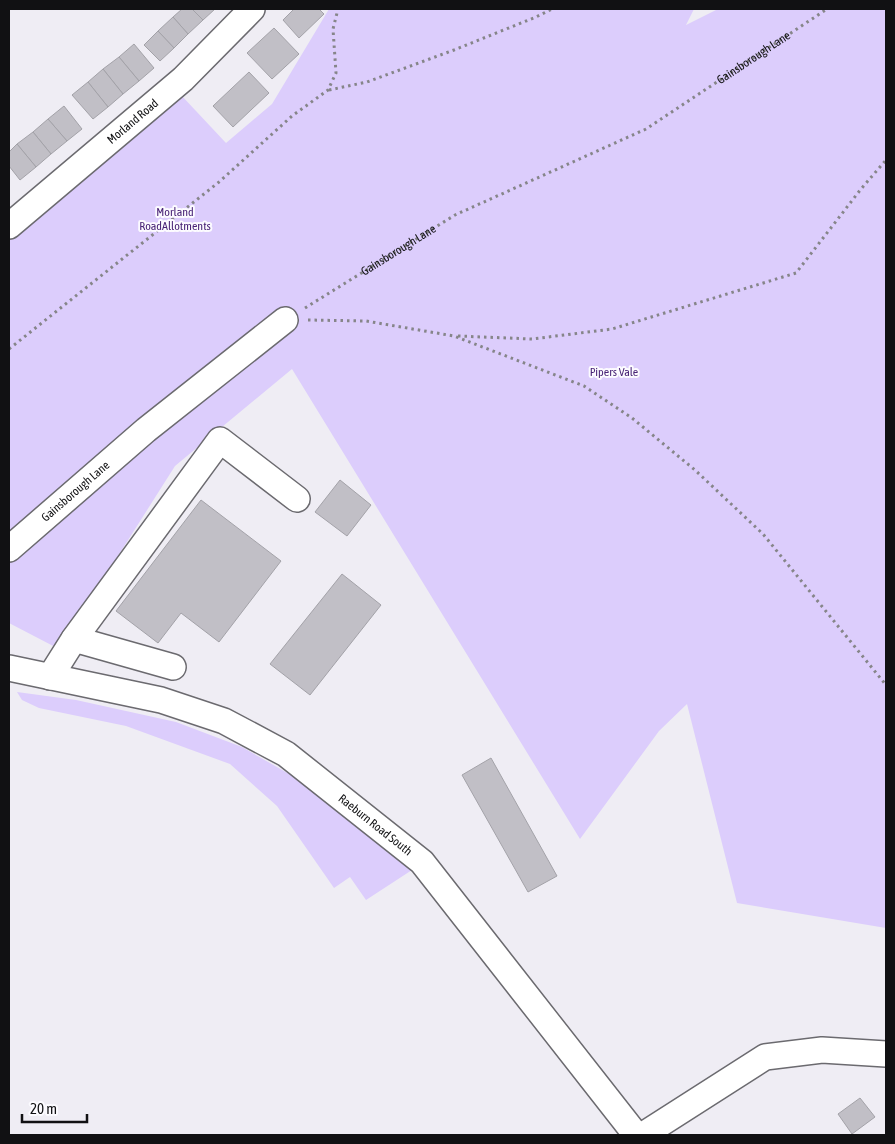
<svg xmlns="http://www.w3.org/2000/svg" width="895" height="1144" viewBox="0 0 895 1144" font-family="'Asap Condensed',sans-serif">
<rect width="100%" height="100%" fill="#efedf4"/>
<!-- green -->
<g fill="#dccdfc">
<polygon points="329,9 694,9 686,25 718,9 886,9 886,928 737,903 687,704 659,731 580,839 292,369 175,466 59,649 9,623 9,240 181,95 226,143 272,104"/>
<polygon points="17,692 76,700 176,722 242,747 331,798 412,870 366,900 350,877 334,888 277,806 230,764 126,726 39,708 22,700"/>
</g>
<!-- building -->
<g fill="#c1bfc6" stroke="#a3a2a8">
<polygon points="182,9 192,9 203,20 188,34 173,17"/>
<polygon points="192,9 215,9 203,20"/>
<polygon points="294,9 319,9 324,14 299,38 283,20"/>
<polygon points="173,17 188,34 174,48 158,31"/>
<polygon points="274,28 299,54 272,79 247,53"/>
<polygon points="158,31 174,48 160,61 144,45"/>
<polygon points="134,44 154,68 139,81 119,57"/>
<polygon points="119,57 139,81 123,94 103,69"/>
<polygon points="103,69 123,94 108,107 88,82"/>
<polygon points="249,72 269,93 233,127 213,106"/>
<polygon points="88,82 108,107 93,119 72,95"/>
<polygon points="64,106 82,129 67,141 48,119"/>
<polygon points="48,119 67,141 51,154 33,132"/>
<polygon points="33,132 51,154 36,167 17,144"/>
<polygon points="17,144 36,167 20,180 9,166 9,152"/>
<polygon points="340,480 371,505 347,536 315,512"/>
<polygon points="201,500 281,561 219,642 181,613 158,643 116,611"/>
<polygon points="342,574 381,605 310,695 270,664"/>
<polygon points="491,758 557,876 528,892 462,775"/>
<polygon points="860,1098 875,1117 852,1134 838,1114"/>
</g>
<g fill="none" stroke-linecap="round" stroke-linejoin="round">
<!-- minor casing -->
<g stroke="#6b6a6f" stroke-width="28">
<g id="minor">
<path id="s2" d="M9,226L183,79L252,9"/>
<path id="s3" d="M9,549L146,430L285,320"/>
<polyline points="74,639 220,440 297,499"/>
<path id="s4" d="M9,668L161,700L224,721L286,754L422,862L636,1135"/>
<polyline points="50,677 74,639 173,667"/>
<polyline points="643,1135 765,1057 822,1050 886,1054"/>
</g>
</g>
<!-- path -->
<g stroke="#868589" stroke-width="3" stroke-dasharray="2.5 4" stroke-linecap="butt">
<polyline points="329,90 367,82 454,50 536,17 552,9"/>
<path id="s1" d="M305,308L455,215L646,129L827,9"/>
<polyline points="308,320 366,321 454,336 584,386 632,418 695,470 763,534 886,685"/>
<polyline points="458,336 532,339 612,329 796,273 861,189 886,160"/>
<polyline points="9,349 219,182 292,116 328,90 336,73 333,29 338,9"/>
</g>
<!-- minor -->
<use href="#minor" stroke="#fff" stroke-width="25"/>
</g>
<g text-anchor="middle" stroke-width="4" stroke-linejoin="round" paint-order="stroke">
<!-- street labels -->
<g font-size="12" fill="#111113" stroke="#fcfbff">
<text dy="4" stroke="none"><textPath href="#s1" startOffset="515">Gainsborough Lane</textPath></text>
<text dy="4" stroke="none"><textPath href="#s2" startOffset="162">Morland Road</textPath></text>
<text dy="4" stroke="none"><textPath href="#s1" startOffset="110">Gainsborough Lane</textPath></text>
<text dy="4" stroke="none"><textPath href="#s3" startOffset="88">Gainsborough Lane</textPath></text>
<text dy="4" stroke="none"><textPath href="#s4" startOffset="406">Raeburn Road South</textPath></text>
</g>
<!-- park labels -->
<g font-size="12" fill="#482376" stroke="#fcfbff">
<text x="175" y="216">Morland<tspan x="175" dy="14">RoadAllotments</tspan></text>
<text x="614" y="376">Pipers Vale</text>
</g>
</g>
<!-- border -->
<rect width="895" height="1144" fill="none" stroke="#111113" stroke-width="20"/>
<!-- scale -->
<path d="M22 1114v8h65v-8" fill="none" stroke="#111113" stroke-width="2.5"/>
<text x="30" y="1114" font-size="15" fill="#111113" stroke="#fcfbff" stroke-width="4" paint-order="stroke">20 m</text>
</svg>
